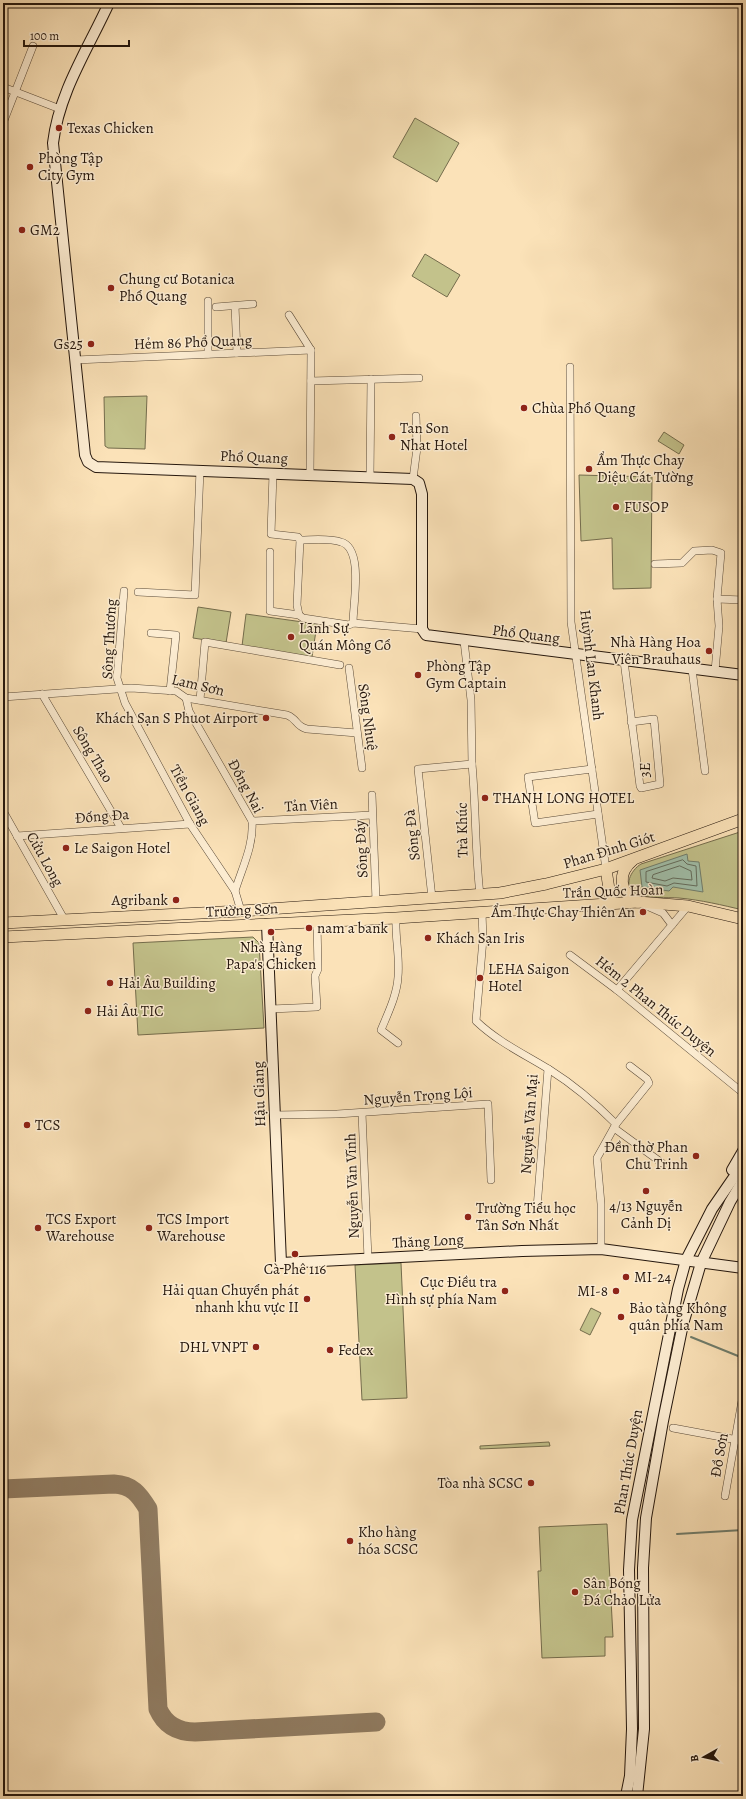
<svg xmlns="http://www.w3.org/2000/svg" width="746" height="1799" viewBox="0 0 746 1799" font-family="Alegreya,serif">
<rect width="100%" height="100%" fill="#fbe2b8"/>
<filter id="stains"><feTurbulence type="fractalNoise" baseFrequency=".005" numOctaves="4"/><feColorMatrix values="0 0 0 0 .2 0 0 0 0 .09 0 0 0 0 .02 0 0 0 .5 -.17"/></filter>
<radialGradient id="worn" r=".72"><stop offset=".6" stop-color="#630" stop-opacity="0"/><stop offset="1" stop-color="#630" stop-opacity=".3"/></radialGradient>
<!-- green -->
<g fill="#c3c28b" stroke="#746c4c">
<polygon points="415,118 459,143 437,182 393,157"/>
<polygon points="425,254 460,275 447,297 412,276"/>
<polygon points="147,396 145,449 108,448 105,446 104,397"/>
<polygon points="664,432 684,445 679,454 658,441"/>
<polygon points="579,475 652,477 651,588 613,589 612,538 581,541"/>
<polygon points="198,607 231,612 226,643 193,638"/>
<polygon points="246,614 317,624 312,657 242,646"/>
<path d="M743,831V910C722,905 701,900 679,898C667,897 648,899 636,894C622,887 631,870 641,864Z"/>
<polygon points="253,937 259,943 264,1028 138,1035 133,943"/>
<polygon points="401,1263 407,1398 362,1400 355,1265"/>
<polygon points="591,1308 601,1313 590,1335 580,1330"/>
<polygon points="549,1442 550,1446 480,1449 480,1446"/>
<polygon points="607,1524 613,1637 605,1637 605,1656 542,1658 538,1571 541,1571 539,1527"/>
</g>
<!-- water -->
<polygon fill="#a0bfaa" stroke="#6f7c6b" points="687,854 688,861 699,862 703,892 673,887 669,891 642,887 640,870"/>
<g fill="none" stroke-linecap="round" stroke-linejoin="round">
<!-- shore -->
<g stroke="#626b5c" stroke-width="1">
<polygon points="683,860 687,864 696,866 697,886 674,883 667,886 646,882 646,872"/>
<polygon points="680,866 691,871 692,880 673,878 665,881 652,878 653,875"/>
</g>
<!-- stream -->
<g stroke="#6f7c6b" stroke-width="2">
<polyline points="691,1337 743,1358"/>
<polyline points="677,1534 743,1530"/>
</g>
<!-- taxiway -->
<path stroke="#907c62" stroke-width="19" d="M3,1489L114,1484C132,1485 139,1494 148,1509L158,1709C165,1725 178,1732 195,1732L376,1722"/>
<!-- street casing -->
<g stroke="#5a4a38" stroke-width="8">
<g id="street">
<polyline points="3,87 60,109"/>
<polyline points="3,123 33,46"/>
<polyline points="208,301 208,354"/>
<polyline points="235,306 237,353"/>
<polyline points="216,307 253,304"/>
<polyline points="289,315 311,350 310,475"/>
<polyline points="75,360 311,350"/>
<polyline points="570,367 571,622 606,869"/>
<polyline points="311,381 419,378"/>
<polyline points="273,473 271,534 298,537 300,540"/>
<polyline points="370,477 371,379"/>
<polyline points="413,479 417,448 416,416"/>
<polyline points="300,540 297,605 299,615 303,618 349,625 353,623 422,629"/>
<path d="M300,540C313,540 329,538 341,542C364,548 353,604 353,623"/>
<polyline points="270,552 270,611 299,615"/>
<polyline points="655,564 682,563 694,551 712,550 721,553 717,599 719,626 715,671"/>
<polyline points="124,591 117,678 125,703 190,824 235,891 241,911"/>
<polyline points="138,592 195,595 200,470"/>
<polyline points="717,599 743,600"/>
<polyline points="151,633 176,635 170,691"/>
<polyline points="624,661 640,786 641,788 660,784 654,719 631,722"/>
<polyline points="349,668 362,768"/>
<polyline points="692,669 705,771"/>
<polyline points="42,694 121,828"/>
<path d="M3,697L131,688L176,691L186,698L287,715C298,719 295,726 307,729L357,733"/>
<path d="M186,698L189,711L252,821C254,845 242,868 235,891"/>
<polyline points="200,700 205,642 340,665"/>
<path d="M472,764C476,807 475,851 480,895"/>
<polyline points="592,769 528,777 535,823 598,814"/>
<polyline points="372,795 376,901"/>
<polyline points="3,811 64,919"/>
<polyline points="252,821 372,815"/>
<polyline points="17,836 190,824"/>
<polyline points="432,898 418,769 472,764 471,700 464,641"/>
<polyline points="647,906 663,913 672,925"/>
<path d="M482,913L483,939L476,1021C498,1042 524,1054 550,1070C574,1085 596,1104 616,1124L597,1158L601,1204V1249"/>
<path d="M396,918C395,938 400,957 398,977C397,995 388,1013 381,1030L398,1043"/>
<polyline points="570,955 617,990 743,1093"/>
<polyline points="617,990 688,906"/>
<polyline points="271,1009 317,1007 315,976 318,969 317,922"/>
<polyline points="362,1113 368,1259"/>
<polyline points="275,1115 337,1114 488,1104 491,1180"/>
<polyline points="616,1124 649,1083 647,1079 630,1066"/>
<polyline points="614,1128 662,1163"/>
<polyline points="537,1208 548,1069"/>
<polyline points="673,1428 743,1441"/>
<polyline points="725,1496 743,1395"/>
</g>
</g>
<!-- secondary casing -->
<g stroke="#25170d" stroke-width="12">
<g id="secondary">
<path d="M109,3C88,49 59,92 53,143L85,455L88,462L96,467L413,479L419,483L422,494V629L426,635L743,675"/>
<polyline points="267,924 281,1263 522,1251 601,1249 743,1268"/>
<polyline points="732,1170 743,1151"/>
<polyline points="626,1796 630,1776 632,1729 629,1570 632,1520 678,1289 686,1260 712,1209 743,1164"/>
<polyline points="637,1796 644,1729 643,1568 646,1518 663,1421 683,1324 701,1263 730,1202 743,1180"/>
</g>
</g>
<!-- primary casing -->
<g stroke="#25170d" stroke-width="12">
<g id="primary">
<path d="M633,860C617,873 619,893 638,902"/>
<polyline points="606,869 611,903"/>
<polyline points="3,923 241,911 500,893 546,884 606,869 743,819"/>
<polyline points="3,937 396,918 638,902 688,906 743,919"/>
</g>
</g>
<!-- street -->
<use href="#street" stroke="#fcecd1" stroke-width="7"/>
<!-- secondary -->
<use href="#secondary" stroke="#fcecd1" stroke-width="10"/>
<!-- primary -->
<use href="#primary" stroke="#fbe2b8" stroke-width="11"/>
</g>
<!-- markers -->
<g fill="#8f2418" stroke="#fcecd1" stroke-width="1.5">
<circle cx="59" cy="128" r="4"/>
<circle cx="30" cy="167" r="4"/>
<circle cx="22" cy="230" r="4"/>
<circle cx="111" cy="288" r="4"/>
<circle cx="91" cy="344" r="4"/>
<circle cx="524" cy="408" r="4"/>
<circle cx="392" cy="437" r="4"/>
<circle cx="589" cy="469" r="4"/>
<circle cx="616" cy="507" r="4"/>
<circle cx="291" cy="637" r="4"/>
<circle cx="709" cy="651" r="4"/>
<circle cx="418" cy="675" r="4"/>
<circle cx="266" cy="718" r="4"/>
<circle cx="485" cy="798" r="4"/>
<circle cx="66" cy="848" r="4"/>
<circle cx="176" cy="900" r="4"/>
<circle cx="643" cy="912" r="4"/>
<circle cx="309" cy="928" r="4"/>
<circle cx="271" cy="932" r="4"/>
<circle cx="428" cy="938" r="4"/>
<circle cx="480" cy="978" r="4"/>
<circle cx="110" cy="983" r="4"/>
<circle cx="88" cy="1011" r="4"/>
<circle cx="27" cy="1125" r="4"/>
<circle cx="696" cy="1156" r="4"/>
<circle cx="646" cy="1191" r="4"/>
<circle cx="468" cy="1217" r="4"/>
<circle cx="38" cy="1228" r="4"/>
<circle cx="149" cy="1228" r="4"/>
<circle cx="295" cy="1254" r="4"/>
<circle cx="626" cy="1277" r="4"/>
<circle cx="505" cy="1291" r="4"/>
<circle cx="616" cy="1291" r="4"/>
<circle cx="307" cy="1299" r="4"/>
<circle cx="621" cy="1317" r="4"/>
<circle cx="256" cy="1347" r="4"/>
<circle cx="330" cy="1350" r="4"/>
<circle cx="531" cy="1483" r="4"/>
<circle cx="350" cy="1541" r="4"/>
<circle cx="575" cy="1592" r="4"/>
</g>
<g text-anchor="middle" stroke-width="3" stroke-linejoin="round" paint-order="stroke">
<!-- poi labels -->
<g font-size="15" fill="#25170d" stroke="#fcecd1" text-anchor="start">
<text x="67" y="133">Texas Chicken</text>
<text x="38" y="163">Phòng Tập<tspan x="38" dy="17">City Gym</tspan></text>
<text x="30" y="235">GM2</text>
<text x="119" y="284">Chung cư Botanica<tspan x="119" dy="17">Phổ Quang</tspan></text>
<text x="83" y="349" text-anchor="end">Gs25</text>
<text x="532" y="413">Chùa Phổ Quang</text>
<text x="400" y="433">Tan Son<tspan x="400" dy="17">Nhat Hotel</tspan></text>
<text x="597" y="465">Ẩm Thực Chay<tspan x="597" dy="17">Diệu Cát Tường</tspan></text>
<text x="624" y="512">FUSOP</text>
<text x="299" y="633">Lãnh Sự<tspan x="299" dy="17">Quán Mông Cổ</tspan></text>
<text x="701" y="647" text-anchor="end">Nhà Hàng Hoa<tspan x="701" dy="17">Viên Brauhaus</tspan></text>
<text x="426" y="671">Phòng Tập<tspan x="426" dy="17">Gym Captain</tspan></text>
<text x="258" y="723" text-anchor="end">Khách Sạn S Phuot Airport</text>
<text x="493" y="803">THANH LONG HOTEL</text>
<text x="74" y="853">Le Saigon Hotel</text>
<text x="168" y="905" text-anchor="end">Agribank</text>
<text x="635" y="917" text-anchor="end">Ẩm Thực Chay Thiên An</text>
<text x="317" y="933">nam a bank</text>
<text x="436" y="943">Khách Sạn Iris</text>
<text x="271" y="952" text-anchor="middle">Nhà Hàng<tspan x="271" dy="17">Papa's Chicken</tspan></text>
<text x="488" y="974">LEHA Saigon<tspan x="488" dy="17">Hotel</tspan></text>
<text x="118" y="988">Hải Âu Building</text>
<text x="96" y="1016">Hải Âu TIC</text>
<text x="35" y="1130">TCS</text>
<text x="688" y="1152" text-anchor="end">Đền thờ Phan<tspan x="688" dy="17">Chu Trinh</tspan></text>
<text x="646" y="1211" text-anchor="middle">4/13 Nguyễn<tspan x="646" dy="17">Cảnh Dị</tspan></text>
<text x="476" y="1213">Trường Tiểu học<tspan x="476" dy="17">Tân Sơn Nhất</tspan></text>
<text x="46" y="1224">TCS Export<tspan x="46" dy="17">Warehouse</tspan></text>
<text x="157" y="1224">TCS Import<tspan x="157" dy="17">Warehouse</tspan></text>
<text x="295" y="1274" text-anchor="middle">Cà Phê 116</text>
<text x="634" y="1282">MI-24</text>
<text x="497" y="1287" text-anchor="end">Cục Điều tra<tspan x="497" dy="17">Hình sự phía Nam</tspan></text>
<text x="299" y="1295" text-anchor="end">Hải quan Chuyển phát<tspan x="299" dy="17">nhanh khu vực II</tspan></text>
<text x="608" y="1296" text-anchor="end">MI-8</text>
<text x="629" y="1313">Bảo tàng Không<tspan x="629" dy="17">quân phía Nam</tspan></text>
<text x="248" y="1352" text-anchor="end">DHL VNPT</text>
<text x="338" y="1355">Fedex</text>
<text x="523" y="1488" text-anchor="end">Tòa nhà SCSC</text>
<text x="358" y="1537">Kho hàng<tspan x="358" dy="17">hóa SCSC</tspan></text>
<text x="583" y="1588">Sân Bóng<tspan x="583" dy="17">Đá Chảo Lửa</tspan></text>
</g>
<!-- street labels -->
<g font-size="15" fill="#25170d" stroke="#fcecd1">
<text transform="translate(193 342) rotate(-2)" y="5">Hẻm 86 Phổ Quang</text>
<text transform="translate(254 457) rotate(2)" y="5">Phổ Quang</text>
<text transform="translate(526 634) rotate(7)" y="5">Phổ Quang</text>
<text transform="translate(109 639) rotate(-87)" y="5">Sông Thương</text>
<text transform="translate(592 665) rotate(83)" y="5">Huỳnh Lan Khanh</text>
<text transform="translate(198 685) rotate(13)" y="5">Lam Sơn</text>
<text transform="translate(368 717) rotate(82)" y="5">Sông Nhuệ</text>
<text transform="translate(93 754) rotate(59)" y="5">Sông Thao</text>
<text transform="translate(645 770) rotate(-90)" y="5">3E</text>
<text transform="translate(246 786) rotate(62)" y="5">Đồng Nai</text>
<text transform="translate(190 795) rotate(61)" y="5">Tiền Giang</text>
<text transform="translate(311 805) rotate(-3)" y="5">Tản Viên</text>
<text transform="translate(102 816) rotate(-4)" y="5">Đống Đa</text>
<text transform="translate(462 830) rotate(-91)" y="5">Trà Khúc</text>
<text transform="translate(412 835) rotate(-96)" y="5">Sông Đà</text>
<text transform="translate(361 849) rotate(-93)" y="5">Sông Đáy</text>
<text transform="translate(609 850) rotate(-17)" y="5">Phan Đình Giót</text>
<text transform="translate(45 859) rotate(61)" y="5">Cửu Long</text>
<text transform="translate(613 891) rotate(-2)" y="5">Trần Quốc Hoàn</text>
<text transform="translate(242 910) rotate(-3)" y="5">Trường Sơn</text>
<text transform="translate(656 1006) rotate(39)" y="5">Hẻm 2 Phan Thúc Duyện</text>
<text transform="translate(259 1094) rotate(-92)" y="5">Hậu Giang</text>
<text transform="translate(418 1096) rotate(-4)" y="5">Nguyễn Trọng Lội</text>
<text transform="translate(529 1124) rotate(-86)" y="5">Nguyễn Văn Mại</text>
<text transform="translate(352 1186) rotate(-92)" y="5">Nguyễn Văn Vĩnh</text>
<text transform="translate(428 1241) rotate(-3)" y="5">Thăng Long</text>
<text transform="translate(719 1455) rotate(-80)" y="5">Đồ Sơn</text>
<text transform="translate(628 1462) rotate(-80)" y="5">Phan Thúc Duyện</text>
</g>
</g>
<!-- margin -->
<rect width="746" height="1799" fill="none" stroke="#fbe2b8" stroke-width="16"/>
<rect x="4" y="4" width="738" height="1791" fill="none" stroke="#25170d" stroke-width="2"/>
<rect x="8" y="8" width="730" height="1783" fill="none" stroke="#25170d"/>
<!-- north arrow -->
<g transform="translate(704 1757) rotate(262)" stroke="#fcecd1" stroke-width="3" paint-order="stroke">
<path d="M0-3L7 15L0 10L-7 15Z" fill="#25170d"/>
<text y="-6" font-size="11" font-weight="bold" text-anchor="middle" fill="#25170d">B</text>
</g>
<!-- scale -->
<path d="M24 40v6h105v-6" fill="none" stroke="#25170d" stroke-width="2"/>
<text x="30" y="40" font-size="12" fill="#25170d" stroke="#fcecd1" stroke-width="3" paint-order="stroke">100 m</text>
<rect width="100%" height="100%" filter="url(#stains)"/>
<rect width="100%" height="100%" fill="url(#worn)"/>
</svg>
